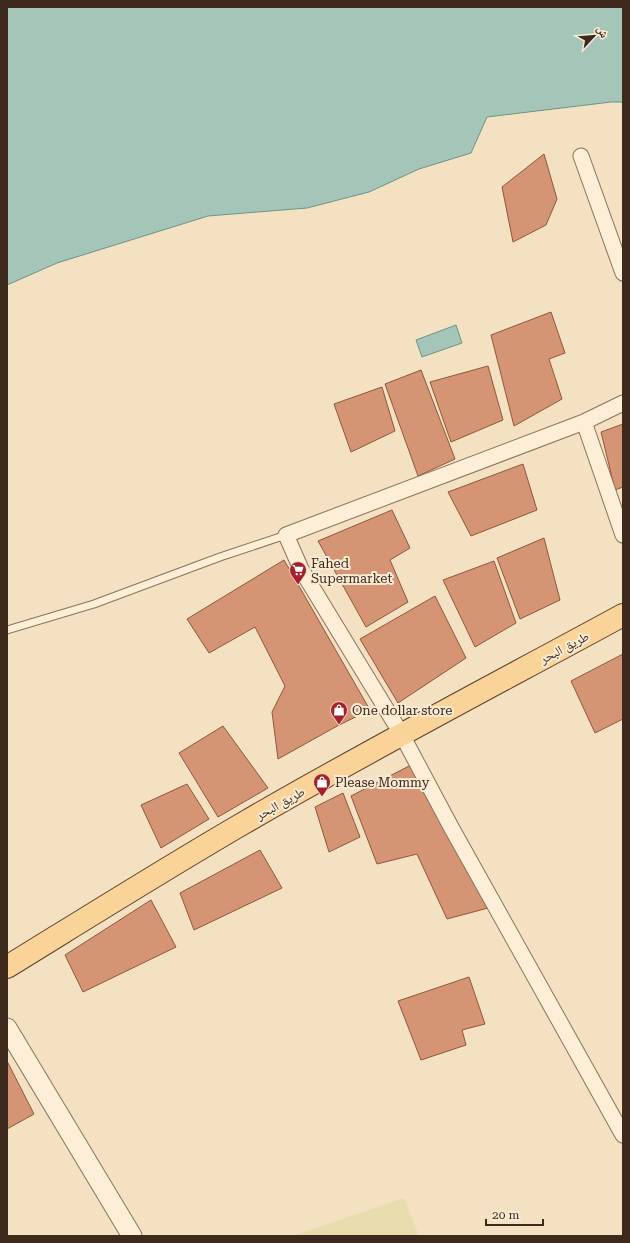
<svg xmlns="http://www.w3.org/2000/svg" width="630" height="1243" viewBox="0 0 630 1243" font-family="'Roboto Serif','Noto Naskh Arabic',serif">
<rect width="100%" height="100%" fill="#f3e1c2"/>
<!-- farmland -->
<polygon fill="#e9dcaf" points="404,1198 419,1236 292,1236"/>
<!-- water -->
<g fill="#a5c5b9" stroke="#6a9587">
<polygon points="7,7 623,7 623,102 611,102 487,117 471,153 419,169 369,192 307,208 208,216 57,263 7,285"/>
<polygon points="456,325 462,343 422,357 416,340"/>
</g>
<!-- building -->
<g fill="#d59574" stroke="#91563a">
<polygon points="544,154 557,199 546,225 513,242 502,187"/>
<polygon points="551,312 565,353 549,359 562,399 514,426 491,335"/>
<polygon points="488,366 503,420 451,442 430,382"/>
<polygon points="421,370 455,459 418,476 385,384"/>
<polygon points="382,387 395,431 351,452 334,404"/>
<polygon points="623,424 623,487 615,490 601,432"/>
<polygon points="523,464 537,510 471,536 448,492"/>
<polygon points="392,510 410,548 390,560 408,602 366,627 318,541"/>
<polygon points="544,538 560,600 520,619 497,558"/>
<polygon points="284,560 370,710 339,725 278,759 272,712 285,686 255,627 209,653 187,619"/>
<polygon points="494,561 516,623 475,647 443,580"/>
<polygon points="435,596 466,658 398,703 360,639"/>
<polygon points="623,654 623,719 595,733 571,681"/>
<polygon points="223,726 268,788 218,817 179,753"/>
<polygon points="411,765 488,908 447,919 417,854 377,864 351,796"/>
<polygon points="187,784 209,819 161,848 141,805"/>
<polygon points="343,793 360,837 329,852 315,807"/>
<polygon points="260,850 282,888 194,930 180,893"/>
<polygon points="151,900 176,947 83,992 65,955"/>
<polygon points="469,977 485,1024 462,1030 466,1045 421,1060 398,1001"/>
<polygon points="7,1061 34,1114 7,1129"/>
</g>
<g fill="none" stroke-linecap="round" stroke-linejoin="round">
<!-- service casing -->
<g stroke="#8f7157" stroke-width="9">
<polyline id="service" points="7,630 94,604 220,557 286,535"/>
</g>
<!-- minor casing -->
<g stroke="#8f7157" stroke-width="17">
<g id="minor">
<polyline points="581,156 623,273"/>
<polyline points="623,403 584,422 286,535 301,569 402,735 451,827 623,1135"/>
<polyline points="584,422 623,535"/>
</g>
</g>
<!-- tertiary casing -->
<g stroke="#8f7157" stroke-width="21">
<polyline id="tertiary" points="7,1028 132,1236"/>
</g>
<!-- primary casing -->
<g stroke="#5c3f2c" stroke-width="24">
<path id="primary" d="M7,967C85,919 163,870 242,824C367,751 496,684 623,615"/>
</g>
<!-- service -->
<use href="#service" stroke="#fceed7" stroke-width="7"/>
<!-- minor -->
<use href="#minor" stroke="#fceed7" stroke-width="15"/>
<!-- tertiary -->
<use href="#tertiary" stroke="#fceed7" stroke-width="19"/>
<!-- primary -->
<use href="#primary" stroke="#f9d397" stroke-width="22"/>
</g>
<!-- icons -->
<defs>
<g id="supermarket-pin" transform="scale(0.9)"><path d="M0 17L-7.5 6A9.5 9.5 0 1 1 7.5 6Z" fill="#a5202b" stroke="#f9ebd3"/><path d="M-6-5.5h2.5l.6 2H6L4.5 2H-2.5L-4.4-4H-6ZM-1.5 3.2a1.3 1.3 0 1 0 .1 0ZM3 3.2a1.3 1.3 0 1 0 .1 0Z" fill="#fff"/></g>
<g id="shop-pin" transform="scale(0.9)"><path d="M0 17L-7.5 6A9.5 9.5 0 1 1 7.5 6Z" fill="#a5202b" stroke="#f9ebd3"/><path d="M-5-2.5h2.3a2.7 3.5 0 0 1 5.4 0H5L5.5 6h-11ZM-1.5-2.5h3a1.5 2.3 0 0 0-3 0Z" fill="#fff"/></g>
</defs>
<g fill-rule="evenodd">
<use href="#supermarket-pin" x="298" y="570"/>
<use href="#shop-pin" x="339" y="710"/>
<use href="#shop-pin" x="322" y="782"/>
</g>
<g text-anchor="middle" stroke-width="4" stroke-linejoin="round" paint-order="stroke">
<!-- poi labels -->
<g font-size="13" fill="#3d2a1d" stroke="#f9ebd3" text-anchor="start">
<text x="311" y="568">Fahed<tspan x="311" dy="15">Supermarket</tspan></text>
<text x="352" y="715">One dollar store</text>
<text x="335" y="787">Please Mommy</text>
</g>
<!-- street labels -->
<g font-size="13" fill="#3d2a1d" stroke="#f9ebd3">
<text transform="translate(564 647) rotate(-28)" y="5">طريق البحر</text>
<text transform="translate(280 803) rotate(-29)" y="5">طريق البحر</text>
</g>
</g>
<!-- border -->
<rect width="630" height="1243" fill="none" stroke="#3d2a1d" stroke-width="16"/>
<!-- north arrow -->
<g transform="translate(594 36) rotate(64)" stroke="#f9ebd3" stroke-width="3" paint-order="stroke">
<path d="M0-3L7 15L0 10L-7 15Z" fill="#3d2a1d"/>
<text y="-6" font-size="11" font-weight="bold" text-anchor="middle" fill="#3d2a1d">ش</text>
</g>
<!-- scale -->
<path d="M486 1219v6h57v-6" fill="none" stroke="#3d2a1d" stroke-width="2"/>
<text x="492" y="1219" font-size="12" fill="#3d2a1d" stroke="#f9ebd3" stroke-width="3" paint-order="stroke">20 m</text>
</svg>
